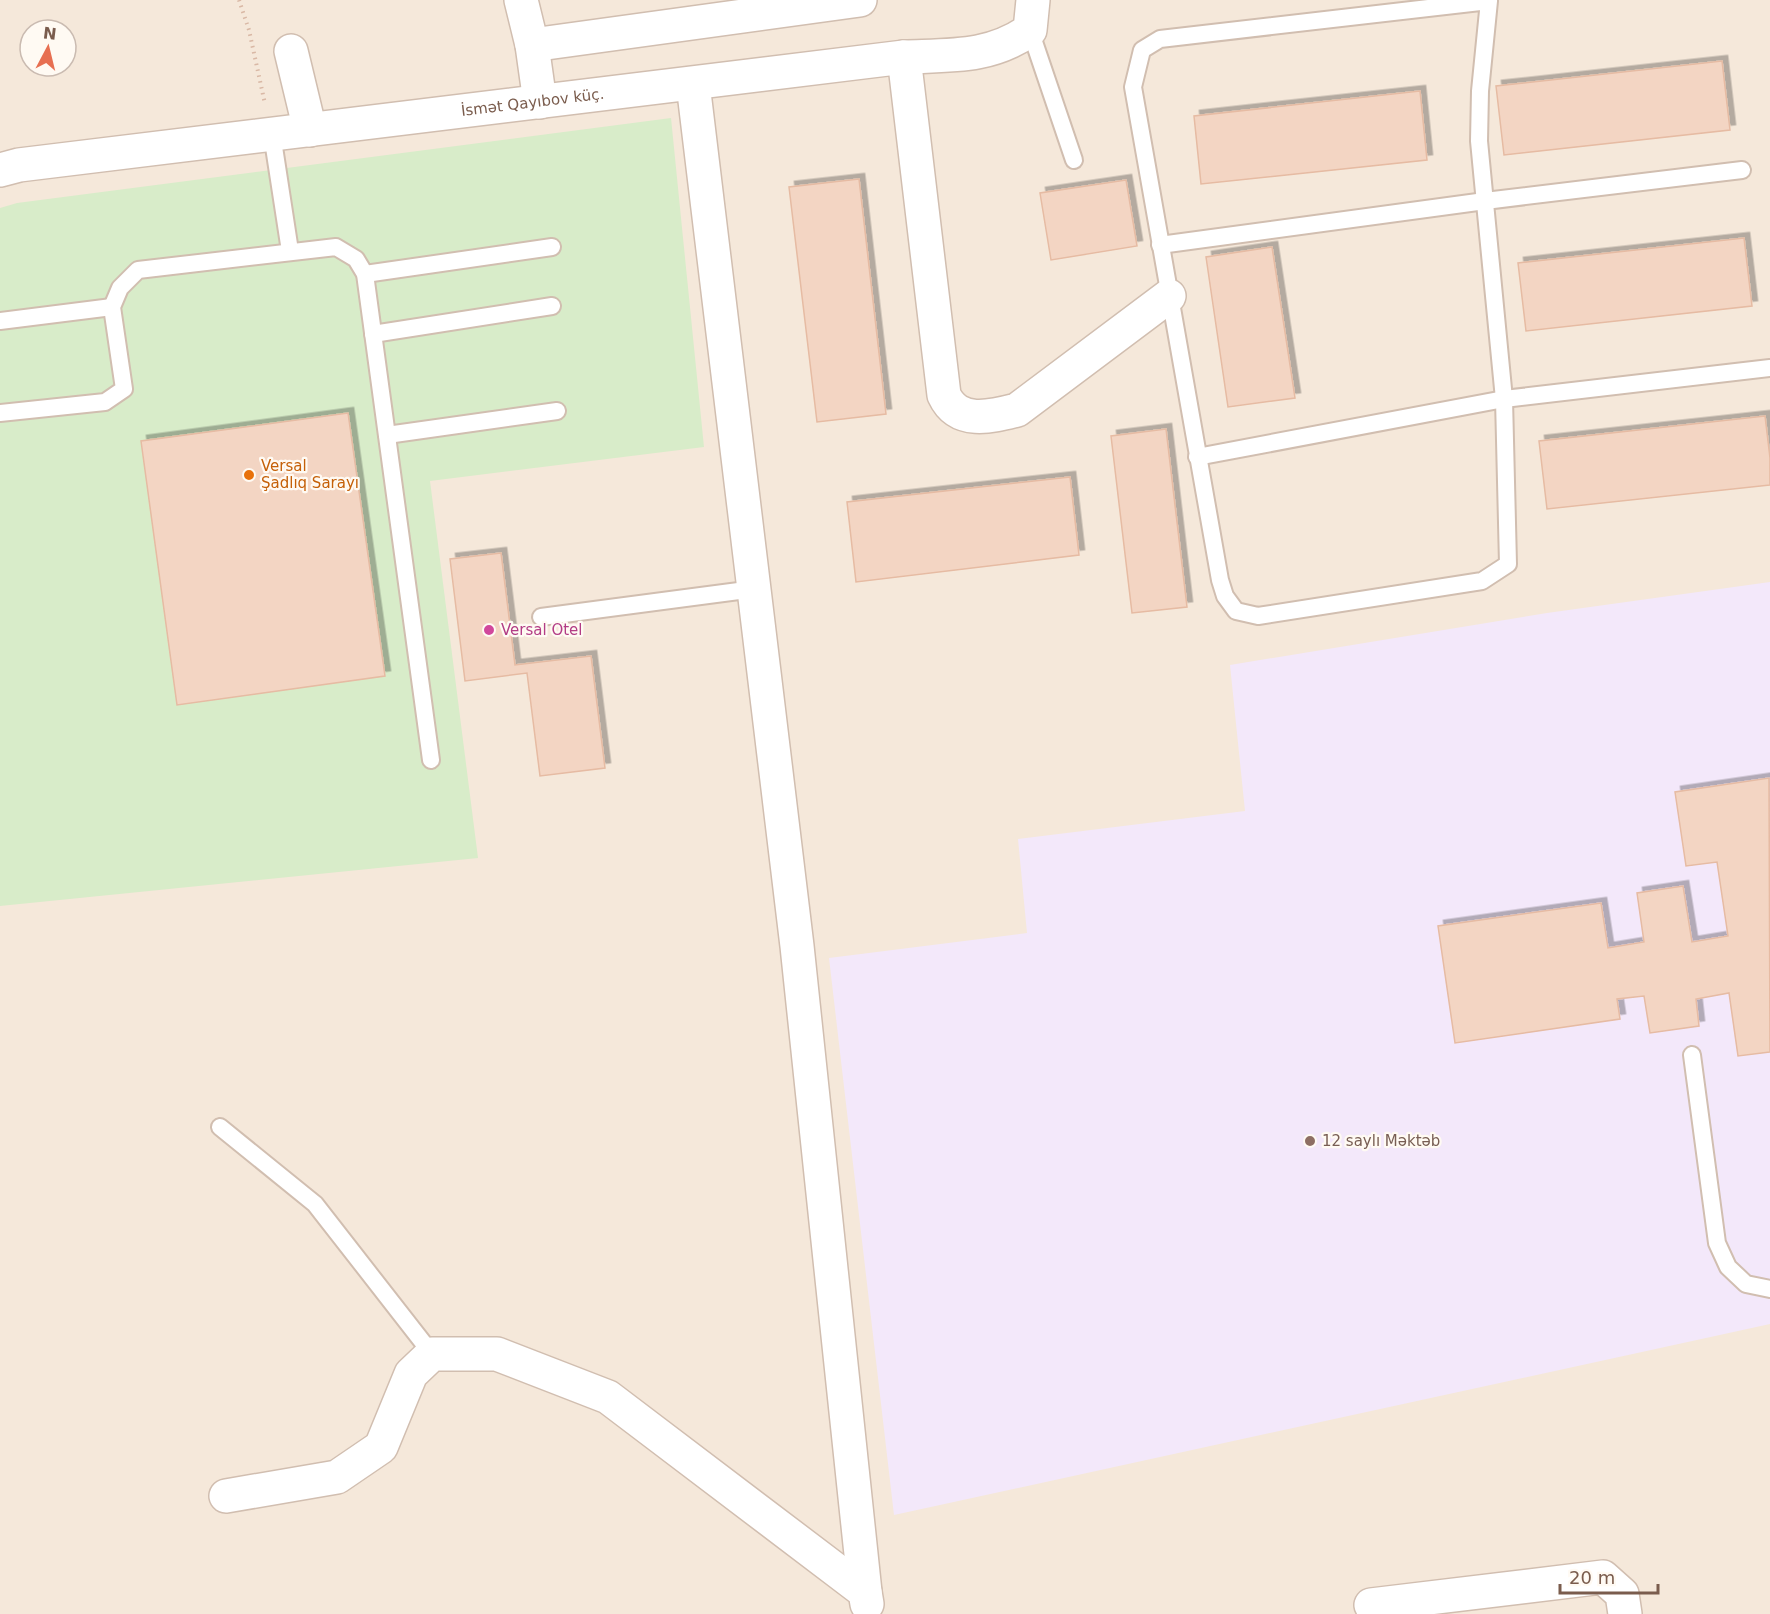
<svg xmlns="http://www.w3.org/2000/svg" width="1770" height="1614" viewBox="0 0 1770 1614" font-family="'DejaVu Sans',sans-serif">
<defs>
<filter id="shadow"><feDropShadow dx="5.5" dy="-5.5" stdDeviation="0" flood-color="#0004"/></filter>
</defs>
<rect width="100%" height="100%" fill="#fdf6ec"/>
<!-- residential -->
<path fill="#f5e8da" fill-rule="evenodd" d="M0,0H1770V1614H0ZM30,30H66V66H30Z"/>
<!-- education -->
<polygon fill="#f3e8fa" points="1770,582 1770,1324 894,1515 829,958 1027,933 1018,839 1245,811 1230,665 1547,613"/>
<!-- green -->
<polygon fill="#d8ecc9" points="671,118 704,447 430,481 478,858 0,906 0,208 17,203"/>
<!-- building -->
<g fill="#f3d5c3" stroke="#e6bba3" stroke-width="1.5" filter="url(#shadow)">
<polygon points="1722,61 1730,130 1504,155 1496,86"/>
<polygon points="1420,91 1427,160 1201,184 1194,116"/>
<polygon points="859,179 886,414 817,422 789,187"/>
<polygon points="1126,180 1137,246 1051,260 1040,193"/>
<polygon points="1744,238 1752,306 1526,331 1518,263"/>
<polygon points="1272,247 1295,398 1228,407 1206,257"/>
<polygon points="348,413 385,676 177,705 141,441"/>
<polygon points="1765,416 1770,458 1770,485 1547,509 1539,441"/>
<polygon points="1166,429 1187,607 1132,613 1111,436"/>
<polygon points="1070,477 1079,555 856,582 847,502"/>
<polygon points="501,553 515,665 591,656 605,768 540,776 527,673 465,681 450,559"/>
<polygon points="1769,778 1770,1052 1738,1056 1729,993 1696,999 1699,1026 1650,1033 1644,996 1617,999 1620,1019 1455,1043 1438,926 1601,903 1608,948 1644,942 1637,893 1683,886 1692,942 1728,936 1717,862 1686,866 1675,792"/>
</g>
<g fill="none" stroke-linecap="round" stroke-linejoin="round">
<!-- service casing -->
<g stroke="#d1beb0" stroke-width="20">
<g id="service">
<polyline points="1489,0 1489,1 1480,91 1479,141 1504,399 1508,564 1482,581 1258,616 1236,611 1225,596 1220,580 1133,87 1142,50 1160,39 1489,1"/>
<polyline points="1030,30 1074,160"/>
<polyline points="272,134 290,251"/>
<polyline points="1160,245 1485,201 1742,170"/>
<polyline points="365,274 552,247"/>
<polyline points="0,321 112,307"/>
<polyline points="373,334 552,306"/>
<polyline points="0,413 105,402 124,389 112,307 120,288 138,270 336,247 356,259 365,274 431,760"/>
<polyline points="387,435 557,411"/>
<polyline points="1197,457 1504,399 1770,368"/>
<polyline points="541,617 754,589"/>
<polyline points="1692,1055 1717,1243 1728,1267 1746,1284 1770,1289"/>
<polyline points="220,1127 315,1204 432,1354"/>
</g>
</g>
<!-- minor casing -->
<g stroke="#d1beb0" stroke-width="36">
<g id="minor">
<polyline points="521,0 532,45 540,102"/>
<polyline points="532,45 860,0"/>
<polyline points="291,51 310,130"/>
<path d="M904,57L944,395C958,425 990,417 1017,410L1169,296"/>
<polyline points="693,84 797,946 865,1592"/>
<path id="s1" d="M0,170L19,165L904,57C952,55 990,58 1030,30L1033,0"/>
<polyline points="226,1496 337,1477 381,1447 411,1374 432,1354 497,1354 608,1397 865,1592 867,1604"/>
<polyline points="1371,1605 1603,1577 1622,1594 1625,1614"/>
</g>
</g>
<!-- path -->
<polyline stroke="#d9b8a5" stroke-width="4" stroke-dasharray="1.5 4.5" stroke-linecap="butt" points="239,0 249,30 265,104"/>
<!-- service -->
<use href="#service" stroke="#fff" stroke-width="16"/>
<!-- minor -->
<use href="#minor" stroke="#fff" stroke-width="33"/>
</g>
<!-- markers -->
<circle fill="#e8710a" stroke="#fffaf3" stroke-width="2" cx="249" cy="475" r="6"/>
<circle fill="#d1479c" stroke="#fffaf3" stroke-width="2" cx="489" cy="630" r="6"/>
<circle fill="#8d6e63" stroke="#fffaf3" stroke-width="2" cx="1310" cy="1141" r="6"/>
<g text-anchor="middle" stroke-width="4.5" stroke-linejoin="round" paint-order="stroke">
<!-- street labels -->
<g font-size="15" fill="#7a5c4d" stroke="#fffaf3">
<text dy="5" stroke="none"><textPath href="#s1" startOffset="537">İsmət Qayıbov küç.</textPath></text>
</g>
<!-- food labels -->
<g font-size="15" fill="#c56008" stroke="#fffaf3" text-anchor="start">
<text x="261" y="471">Versal<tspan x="261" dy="17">Şadlıq Sarayı</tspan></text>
</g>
<!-- hotel labels -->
<g font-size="15" fill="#b23c85" stroke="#fffaf3" text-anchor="start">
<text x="501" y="635">Versal Otel</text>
</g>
<!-- education labels -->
<g font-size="15" fill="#785e54" stroke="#fffaf3" text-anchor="start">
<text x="1322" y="1146">12 saylı Məktəb</text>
</g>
</g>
<!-- north arrow -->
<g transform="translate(48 48) rotate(7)"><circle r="28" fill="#fffaf3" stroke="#cabbb1" stroke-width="1.5"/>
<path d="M0-4.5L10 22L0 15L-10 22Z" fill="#e76f51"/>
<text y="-9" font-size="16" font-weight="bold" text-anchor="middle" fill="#7a5c4d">N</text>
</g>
<!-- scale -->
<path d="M1560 1584v9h98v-9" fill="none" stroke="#7a5c4d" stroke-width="3"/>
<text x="1569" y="1584" font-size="18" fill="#7a5c4d" stroke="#fffaf3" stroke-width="4.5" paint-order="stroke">20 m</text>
</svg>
